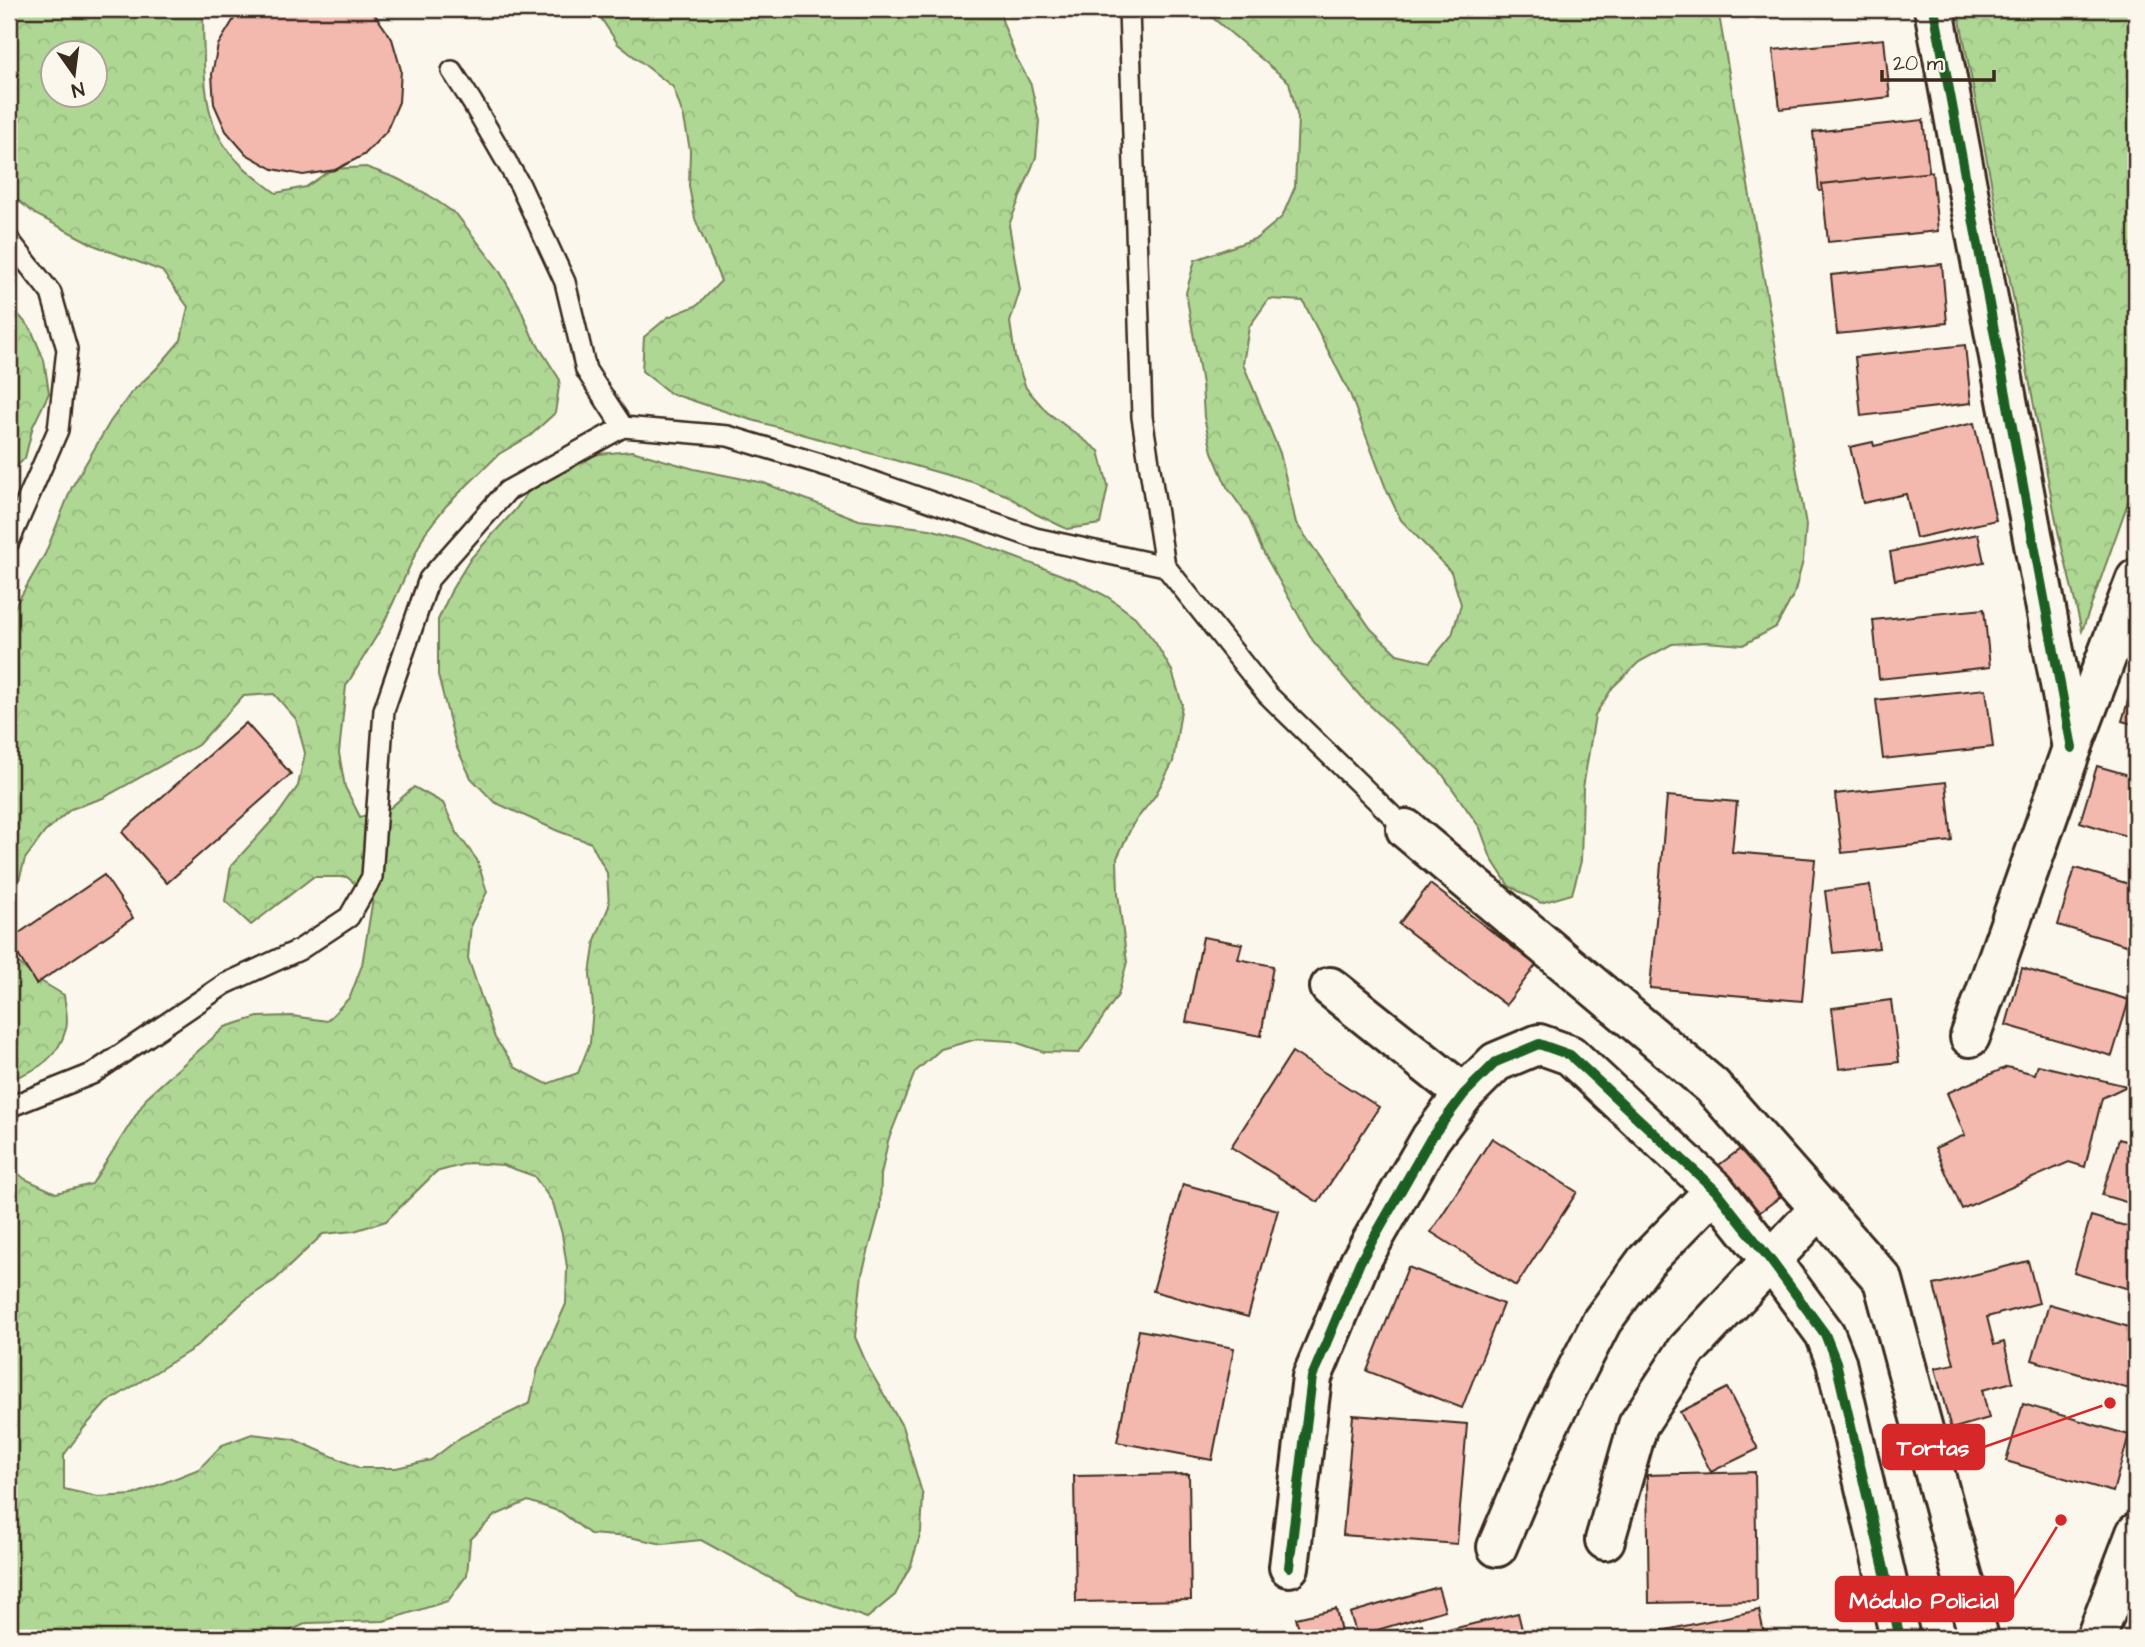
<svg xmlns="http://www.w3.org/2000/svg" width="2145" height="1647" viewBox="0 0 2145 1647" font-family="'Architects Daughter',sans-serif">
<defs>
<pattern id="forest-crowns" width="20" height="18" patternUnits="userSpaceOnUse" patternTransform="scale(1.75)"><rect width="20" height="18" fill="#afd794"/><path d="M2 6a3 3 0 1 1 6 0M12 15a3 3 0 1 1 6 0" fill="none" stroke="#97b97f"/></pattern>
</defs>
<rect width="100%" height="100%" fill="#fbf7ec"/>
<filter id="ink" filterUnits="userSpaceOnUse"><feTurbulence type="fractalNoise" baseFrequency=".0143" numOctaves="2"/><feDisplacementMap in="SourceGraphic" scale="14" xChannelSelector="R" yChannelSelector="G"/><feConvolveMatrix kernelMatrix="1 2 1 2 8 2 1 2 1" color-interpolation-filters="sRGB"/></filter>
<g filter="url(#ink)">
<!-- forest -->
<g fill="url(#forest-crowns)" stroke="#758059" stroke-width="2" fill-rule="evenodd">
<path d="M9,9H204C202,27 204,45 204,63C207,132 221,153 276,193L306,187L332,169L366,167L396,178L427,194L457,215L499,270L519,305L532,336L560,380L555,413L530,436L499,454L446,506L425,533L382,627L346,686L339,753L345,787L360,817L390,808L414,787L443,803L457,833L477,860L487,892L471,924L468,958L495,1038L516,1068L547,1084L578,1073L590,1043L593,1007L590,974L595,940L609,906L607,873L591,843L558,831L494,802L471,778L456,746L438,675V620L452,589L471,558L515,510L536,481L564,464L599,454L632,451L694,469L764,483L859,520L930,529L966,539L1075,580L1108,597L1135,617L1155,642L1172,671L1182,704L1173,762L1155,796L1133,824L1117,858L1118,894L1127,962L1118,995L1079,1053L1044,1052L1012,1041L977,1039L941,1049L915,1072L888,1141L881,1175L880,1209L862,1274L855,1337L868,1367L902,1426L923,1496L921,1532L911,1565L895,1595L867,1618L799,1594L701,1540L663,1544L629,1537L590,1534L561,1512L528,1501L494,1516L470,1540L467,1575L448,1601L384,1621L307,1623L275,1638H9V1166L25,1179L56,1193L92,1184L148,1096L225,1027L258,1017L292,1016L327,1021L350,997L362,965L373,899L347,877H313L251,925L225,901L231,866L279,813L298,786L305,753L296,719L274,694L243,696L198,745L103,798L71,809L45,832L25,859L16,891L9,905V617L45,554L72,487L110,422L131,393L157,368L181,340L188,307L162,271L96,246L35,214L9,193ZM52,52H94V94H52ZM469,1163L503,1165L534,1176L553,1203L562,1234L567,1267L566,1304L538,1368L530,1403L461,1437L431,1460L396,1468H359L293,1439L252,1434L222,1445L199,1469L133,1495L98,1497L64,1489V1455L83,1429L106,1403L196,1347L245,1300L275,1280L323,1234L354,1231L386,1221L436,1172Z"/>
<polygon points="595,9 1001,9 1002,20 1015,55 1031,85 1039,121 1036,157 1009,225 1020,290 1010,322 1015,357 1026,388 1047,412 1099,451 1108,486 1100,524 1067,529 1036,514 1006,495 972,482 745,418 670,393 642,371 644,337 668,317 698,305 721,281 695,219 689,186 690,150 684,118 673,87 618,44"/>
<path d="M1206,9H1718L1806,525L1803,561L1794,594L1776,627L1743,645L1706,642L1672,644L1639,662L1613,687L1595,715L1583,788L1581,861L1572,894L1541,903L1509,886L1491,858L1480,828L1440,771L1361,697L1313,641L1262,550L1249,518L1227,487L1212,452L1204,417L1202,384L1186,293L1195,260L1257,238L1282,217L1295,187L1298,118L1289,82L1208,14ZM1269,299L1303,301L1350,394L1387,491L1401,520L1451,572L1461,604L1452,635L1430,662L1397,654L1371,629L1296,523L1280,453L1243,364L1249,327Z"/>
<polygon points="1958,9 2136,9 2136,480 2082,631 2058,531"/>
<polygon points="9,304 31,329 44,360 49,393 33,426 25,458 9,474"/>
<path d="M9,954L34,977L64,995C65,1005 69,1019 66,1029C58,1058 37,1072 9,1079Z"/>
</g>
<!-- building -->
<g fill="#f4b9ae" stroke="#3b2a1e" stroke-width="2">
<polygon points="246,9 368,9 373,12 392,39 401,70 399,102 386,132 364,155 335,170 303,175 273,169 246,154 226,131 214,104 212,74 218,45 234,19"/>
<polygon points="1775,9 1814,9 1776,13"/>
<polygon points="1884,39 1890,97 1780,109 1773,50"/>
<polygon points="1923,120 1930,178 1819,191 1813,132"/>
<polygon points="1932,172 1938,231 1828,242 1822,184"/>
<polygon points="1942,264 1947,323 1837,334 1831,275"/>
<polygon points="1965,345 1971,403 1861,416 1855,357"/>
<polygon points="1974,423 1996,520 1916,538 1906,494 1863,503 1850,447 1873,442 1874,446"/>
<polygon points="1978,534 1984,562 1895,580 1890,552"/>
<polygon points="1984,609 1990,667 1879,679 1873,620"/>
<polygon points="2136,674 2136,725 2122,721"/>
<polygon points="1986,689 1993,747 1883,759 1876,700"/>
<polygon points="246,723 291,774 167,883 122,832"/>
<polygon points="2097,766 2136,777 2136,839 2080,822"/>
<polygon points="1946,782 1952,841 1842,853 1835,794"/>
<polygon points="1667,796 1737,802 1732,852 1815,859 1802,1001 1650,988"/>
<polygon points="2075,868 2136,886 2136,948 2058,925"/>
<polygon points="104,875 133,918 36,984 9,940"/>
<polygon points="1430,884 1536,965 1506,1005 1399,924"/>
<polygon points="1870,885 1879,948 1833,953 1825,891"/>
<polygon points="1203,937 1242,944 1238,959 1273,966 1261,1036 1186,1022"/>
<polygon points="2022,968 2129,1000 2112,1056 2006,1025"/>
<polygon points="1891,1000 1899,1062 1839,1069 1832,1008"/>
<polygon points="1292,1052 1379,1107 1318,1202 1231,1147"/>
<polygon points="2038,1065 2127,1086 2102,1098 2085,1167 2069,1162 1962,1209 1935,1148 1965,1135 1947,1093 2007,1067 2035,1074"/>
<polygon points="1492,1138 1577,1192 1516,1286 1431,1232"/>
<polygon points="2119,1139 2136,1144 2136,1205 2102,1195"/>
<polygon points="1743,1147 1780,1197 1752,1218 1715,1168"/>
<polygon points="1183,1184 1278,1210 1248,1317 1153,1291"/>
<polygon points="2091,1216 2136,1229 2136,1291 2074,1273"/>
<polygon points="2028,1261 2039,1303 1987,1317 1994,1345 2004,1342 2013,1382 1982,1390 1989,1418 1951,1429 1935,1368 1954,1364 1934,1285"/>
<polygon points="1408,1267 1503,1304 1462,1408 1367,1371"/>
<polygon points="2049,1304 2136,1329 2136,1391 2032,1360"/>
<polygon points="1139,1330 1234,1348 1212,1460 1117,1442"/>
<polygon points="1727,1388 1758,1449 1711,1472 1680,1412"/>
<polygon points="2023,1404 2129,1435 2113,1492 2006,1461"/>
<polygon points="1353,1415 1467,1424 1457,1544 1343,1535"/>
<polygon points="1755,1472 1757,1601 1649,1603 1647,1475"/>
<polygon points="1189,1474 1191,1600 1076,1602 1074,1476"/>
<polygon points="1438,1587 1445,1610 1357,1636 1350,1613"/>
<polygon points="1336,1609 1342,1637 1301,1638 1296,1618"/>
<polygon points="1759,1610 1765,1638 1653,1638 1652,1633"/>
<polygon points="1518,1613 1524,1638 1450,1638 1448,1630"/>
<polygon points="1422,1624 1426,1638 1372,1638 1372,1637"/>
<polygon points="1258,1629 1260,1638 1217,1638"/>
</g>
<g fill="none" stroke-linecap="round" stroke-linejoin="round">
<!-- service casing -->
<g stroke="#3b2a1e" stroke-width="24">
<g id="service">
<polyline points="1129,9 1142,417 1165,566"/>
<polyline points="452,71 472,102 520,185 565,282 586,370 623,427"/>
<polyline points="9,240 51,293 67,349 58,430 9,542"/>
<polyline points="9,1107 92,1074 225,984 299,950 349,917 372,877 384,710 429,579 507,491 623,427 728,436 840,470 1035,538 1165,566 1268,695 1406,829"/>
</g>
</g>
<!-- minor casing -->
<g stroke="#3b2a1e" stroke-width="44">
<g id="minor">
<polyline points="1934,9 2072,748"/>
<polyline points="1406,829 1712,1086 1883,1280 1979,1638"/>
<polyline points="1330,987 1464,1094"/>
<polyline points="1970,1037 2072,748 2136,579"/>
<polyline points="1605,1540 1638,1425 1687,1350 1820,1208"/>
<polyline points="1497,1547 1549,1424 1602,1321 1646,1261 1715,1190"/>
<polyline points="1289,1567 1312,1377 1360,1262 1431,1138 1464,1094 1496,1062 1539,1044 1570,1055 1715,1190 1772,1262 1825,1334 1836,1362 1900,1638"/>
<polyline points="2096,1638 2136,1533"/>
</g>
</g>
<!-- service -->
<use href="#service" stroke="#fbf7ec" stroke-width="19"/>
<!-- minor -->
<use href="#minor" stroke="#fbf7ec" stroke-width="38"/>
<!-- cycleway casing -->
<g stroke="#fbf7ec" stroke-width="15">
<g id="cycleway">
<polyline points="1934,9 2072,748"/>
<polyline points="1289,1567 1312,1377 1360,1262 1431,1138 1464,1094 1496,1062 1539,1044 1570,1055 1715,1190 1772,1262 1825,1334 1836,1362 1900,1638"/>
</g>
</g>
<!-- cycleway -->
<use href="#cycleway" stroke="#1b5e20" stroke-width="10"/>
</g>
</g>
<!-- callouts -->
<path fill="none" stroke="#d62828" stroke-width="2.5" d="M2110 1403L1984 1447M2061 1520L2013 1599"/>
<g fill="#d62828" stroke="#fbf7ec" stroke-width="2.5">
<circle cx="2110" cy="1403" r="7"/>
<circle cx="2061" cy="1520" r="7"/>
</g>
<g fill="#d62828" stroke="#d62828" stroke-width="2.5">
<rect x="1883" y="1425" width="101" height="44" rx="7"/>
<rect x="1836" y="1577" width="177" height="44" rx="7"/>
</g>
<g font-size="23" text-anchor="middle" font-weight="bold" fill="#fff">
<text x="1933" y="1455">Tortas</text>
<text x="1924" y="1608">Módulo Policial</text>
</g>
<!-- margin -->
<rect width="2145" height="1647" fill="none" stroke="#fbf7ec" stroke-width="35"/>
<rect x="18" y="18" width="2110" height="1612" fill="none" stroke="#3b2a1e" stroke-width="2.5" filter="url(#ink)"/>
<!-- north arrow -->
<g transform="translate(74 74) rotate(166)"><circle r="33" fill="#fbf7ec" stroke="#aea59a" stroke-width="2"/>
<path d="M0-5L12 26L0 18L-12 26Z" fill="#3b2a1e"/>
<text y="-10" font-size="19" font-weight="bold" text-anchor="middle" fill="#3b2a1e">N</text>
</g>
<!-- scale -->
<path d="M1882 70v10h112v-10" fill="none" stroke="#3b2a1e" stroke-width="3.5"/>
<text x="1893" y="70" font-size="21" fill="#3b2a1e" stroke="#fbf7ec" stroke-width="5" paint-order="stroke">20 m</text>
</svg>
